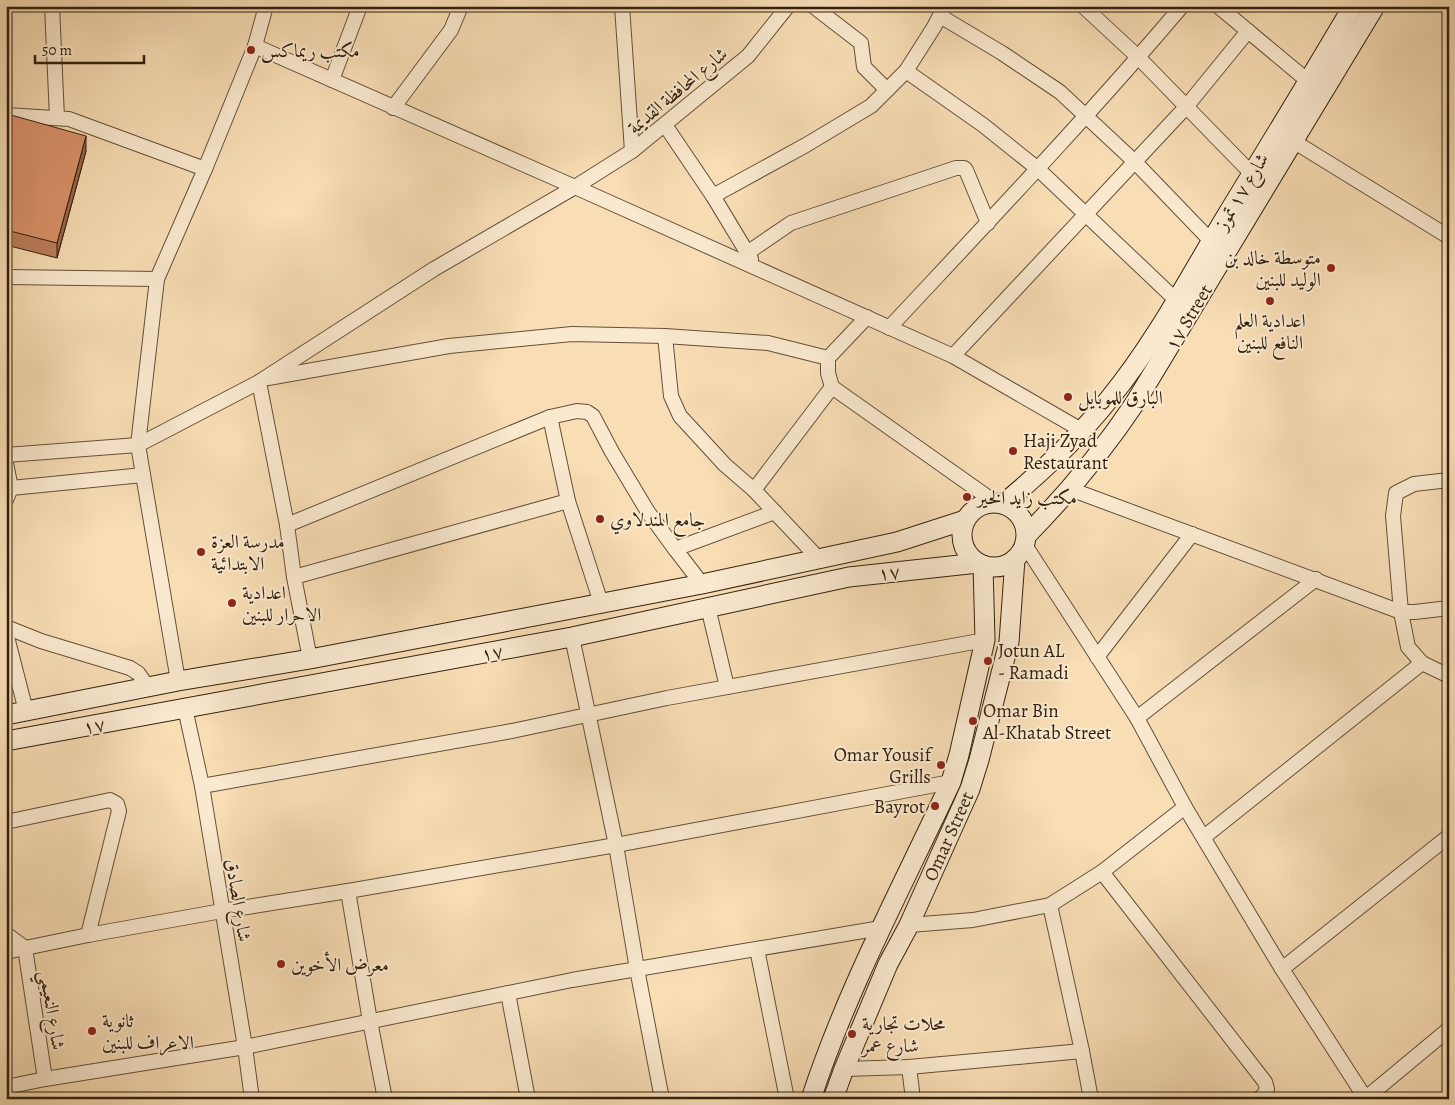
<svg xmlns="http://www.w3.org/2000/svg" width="1455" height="1105" viewBox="0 0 1455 1105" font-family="Alegreya,Amiri,serif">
<rect width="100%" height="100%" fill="#f8ddb5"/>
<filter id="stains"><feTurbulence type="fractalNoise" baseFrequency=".004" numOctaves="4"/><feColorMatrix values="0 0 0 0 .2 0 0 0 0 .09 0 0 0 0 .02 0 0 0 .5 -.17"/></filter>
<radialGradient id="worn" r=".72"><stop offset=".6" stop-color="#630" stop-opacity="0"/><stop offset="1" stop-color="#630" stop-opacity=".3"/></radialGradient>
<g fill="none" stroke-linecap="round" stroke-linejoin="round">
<!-- street casing -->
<g stroke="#644f39" stroke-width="16">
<g id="street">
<polyline points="52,6 57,118"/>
<polyline points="622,6 632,151"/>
<polyline points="813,6 861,43 864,67 887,90"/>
<polyline points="1083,6 1138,57 1252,174"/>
<polyline points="1218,6 1308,81"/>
<polyline points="940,16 1002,53 1060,92 1135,162 1211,241"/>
<polyline points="255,46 575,187 953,356 1083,431"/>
<polyline points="906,71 983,125 1038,169 1176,300"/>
<polyline points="332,80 360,6"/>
<polyline points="393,108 451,30 461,6"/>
<polyline points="6,115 69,119 205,169"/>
<polyline points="665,125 713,196 751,259"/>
<polyline points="1293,141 1449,237"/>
<polyline points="713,196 806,145 871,106 906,71 934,27 945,6"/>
<polyline points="747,253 791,223 956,168 964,168 966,170 988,223"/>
<polyline points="6,277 157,279"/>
<path d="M889,328C988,222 1088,117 1182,6"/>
<polyline points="665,336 671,396 680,416 725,465 754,490 819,559"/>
<polyline points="953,356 1186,107 1248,31"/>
<polyline points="828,358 867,317"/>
<polyline points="268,378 449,346 572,334 665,336 768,343 828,358 828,373 832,387 996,503"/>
<polyline points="259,382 287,525 294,577 310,659"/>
<polyline points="550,417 568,501 601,603"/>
<polyline points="6,455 138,445 259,382 434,269 575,187 632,151 748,56 788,6"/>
<polyline points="6,463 11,488 6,500"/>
<polyline points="1449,480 1414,484 1396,493 1393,516 1401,612 1408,647 1422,663 1449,676"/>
<polyline points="11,488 143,475"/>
<polyline points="1070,489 1401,612 1415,612 1449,608"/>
<polyline points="754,490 832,387"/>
<polyline points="287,525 550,417 577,411 587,412 593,416 612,452 648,512 675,549 702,584"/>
<polyline points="1025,545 1137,718 1185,807 1225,874 1282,969 1366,1099"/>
<polyline points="675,549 775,512"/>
<polyline points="294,577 568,501"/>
<polyline points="708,607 727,687"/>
<polyline points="6,627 41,641 130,668 138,673 148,687"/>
<polyline points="6,633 26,711"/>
<polyline points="572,637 616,845 637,969 662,1099"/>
<polyline points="1097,657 1192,534"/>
<polyline points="178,681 138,445 157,279 205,169 255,46 266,6"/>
<polyline points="185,708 202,786 245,1047 252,1099"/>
<polyline points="1137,718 1316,579"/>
<polyline points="202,786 512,731 667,698 985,640"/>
<polyline points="6,822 110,800 117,804 119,811 88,935"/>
<polyline points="1204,837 1422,663"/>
<polyline points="1102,872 1265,1082 1267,1089 1263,1096 1258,1099"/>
<polyline points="348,891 370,1021 385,1099"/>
<polyline points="1050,905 1082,1051 1091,1099"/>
<polyline points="909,925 973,920 1050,905 1102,872 1185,807"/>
<polyline points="6,934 25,948"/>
<polyline points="25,948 45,1079"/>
<polyline points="757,949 787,1099"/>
<polyline points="6,952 88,935 222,911 348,891 616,845 951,782"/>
<polyline points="1282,969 1449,836"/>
<polyline points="508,993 528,1099"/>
<polyline points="909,1067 913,1099"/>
<polyline points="844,1069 909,1067 1082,1051"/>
<polyline points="6,1087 45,1079 245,1047 572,980 881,928"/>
<polyline points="1366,1098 1449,1029"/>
</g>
</g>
<!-- secondary casing -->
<g stroke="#332010" stroke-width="21">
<g id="secondary">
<circle cx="994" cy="535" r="32"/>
<path d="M1003,504C1042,472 1078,438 1110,398C1154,344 1187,282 1222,223C1266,151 1310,79 1353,6"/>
<path d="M1027,535C1067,494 1103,451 1135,403L1375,6"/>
<polyline points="6,715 178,681 310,659 702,584 897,542 965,520"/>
<polyline points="6,741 572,637 849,577 978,563"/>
<path d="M811,1099C847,989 902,887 951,782L959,755L985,640L983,565"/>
<polyline points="833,1099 844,1069 888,964 909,925 970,789 979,760 1009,642 1015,559"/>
</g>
</g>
<!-- street -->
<use href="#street" stroke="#fae9cf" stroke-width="14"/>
<!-- secondary -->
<use href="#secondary" stroke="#fae9cf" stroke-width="19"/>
</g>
<!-- wall -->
<polygon fill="#bb7e5b" stroke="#332010" points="6,135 86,151 57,258 6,245"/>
<!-- shaded-wall -->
<polygon fill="#99664a" stroke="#332010" points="86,136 86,151 57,258 57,243"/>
<!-- building -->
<polygon fill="#da926a" stroke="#332010" points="11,115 86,136 57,243 6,230 6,135"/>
<!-- markers -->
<g fill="#8f2418" stroke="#fae9cf" stroke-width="2">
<circle cx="251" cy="50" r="5"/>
<circle cx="1331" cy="268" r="5"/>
<circle cx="1270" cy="301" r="5"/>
<circle cx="1068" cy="397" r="5"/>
<circle cx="1013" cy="451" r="5"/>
<circle cx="967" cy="497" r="5"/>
<circle cx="600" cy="519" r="5"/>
<circle cx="201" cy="552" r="5"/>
<circle cx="232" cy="603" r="5"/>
<circle cx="988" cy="661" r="5"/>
<circle cx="973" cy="721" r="5"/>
<circle cx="941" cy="765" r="5"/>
<circle cx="935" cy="806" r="5"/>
<circle cx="281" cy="964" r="5"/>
<circle cx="92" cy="1031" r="5"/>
<circle cx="852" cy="1034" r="5"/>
</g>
<g text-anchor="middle" stroke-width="4" stroke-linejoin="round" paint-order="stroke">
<!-- poi labels -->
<g font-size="19" fill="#332010" stroke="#fae9cf" text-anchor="start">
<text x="261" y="57">مكتب ريماكس</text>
<text x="1321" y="264" text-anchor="end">متوسطة خالد بن<tspan x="1321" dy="22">الوليد للبنين</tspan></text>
<text x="1270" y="327" text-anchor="middle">اعدادية العلم<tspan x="1270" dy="22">النافع للبنين</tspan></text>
<text x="1078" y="404">البارق للموبايل</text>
<text x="1023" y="447">Haji Zyad<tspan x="1023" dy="22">Restaurant</tspan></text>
<text x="977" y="504">مكتب زايد الخير</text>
<text x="610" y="526">جامع المندلاوي</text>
<text x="211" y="548">مدرسة العزة<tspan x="211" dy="22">الابتدائية</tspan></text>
<text x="242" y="599">اعدادية<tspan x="242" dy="22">الاحرار للبنين</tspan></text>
<text x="998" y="657">Jotun AL<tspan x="998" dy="22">- Ramadi</tspan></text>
<text x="983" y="717">Omar Bin<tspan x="983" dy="22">Al-Khatab Street</tspan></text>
<text x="931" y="761" text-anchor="end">Omar Yousif<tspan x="931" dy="22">Grills</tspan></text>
<text x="925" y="813" text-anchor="end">Bayrot</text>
<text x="291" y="971">معرض الأخوين</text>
<text x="102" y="1027">ثانوية<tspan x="102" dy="22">الاعراف للبنين</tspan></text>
<text x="862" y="1030">محلات تجارية<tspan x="862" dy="22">شارع عمر</tspan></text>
</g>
<!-- street labels -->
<g font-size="19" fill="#332010" stroke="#fae9cf">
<text transform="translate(677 90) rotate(-40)" y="7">شارع المحافظة القديمة</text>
<text transform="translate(1241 191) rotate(-59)" y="7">شارع ١٧ تموز</text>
<text transform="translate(1188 317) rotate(-59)" y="7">١٧ Street</text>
<text transform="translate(889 572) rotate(-6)" y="7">١٧</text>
<text transform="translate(492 652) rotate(-10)" y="7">١٧</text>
<text transform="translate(94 725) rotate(-10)" y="7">١٧</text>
<text transform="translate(948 836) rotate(-66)" y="7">Omar Street</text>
<text transform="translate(239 900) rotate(81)" y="7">شارع الصادق</text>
<text transform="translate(53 1010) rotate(81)" y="7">شارع النعيمي</text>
</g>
</g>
<!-- margin -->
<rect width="1455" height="1105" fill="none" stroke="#f8ddb5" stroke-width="25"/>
<rect x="8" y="8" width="1440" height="1090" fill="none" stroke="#332010" stroke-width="2.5"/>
<rect x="12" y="12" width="1430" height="1080" fill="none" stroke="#332010"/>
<!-- scale -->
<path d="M35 55v8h109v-8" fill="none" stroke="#332010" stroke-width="2.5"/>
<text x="42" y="55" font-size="15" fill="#332010" stroke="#fae9cf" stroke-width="4" paint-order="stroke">50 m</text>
<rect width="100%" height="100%" filter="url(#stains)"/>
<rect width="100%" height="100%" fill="url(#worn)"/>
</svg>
